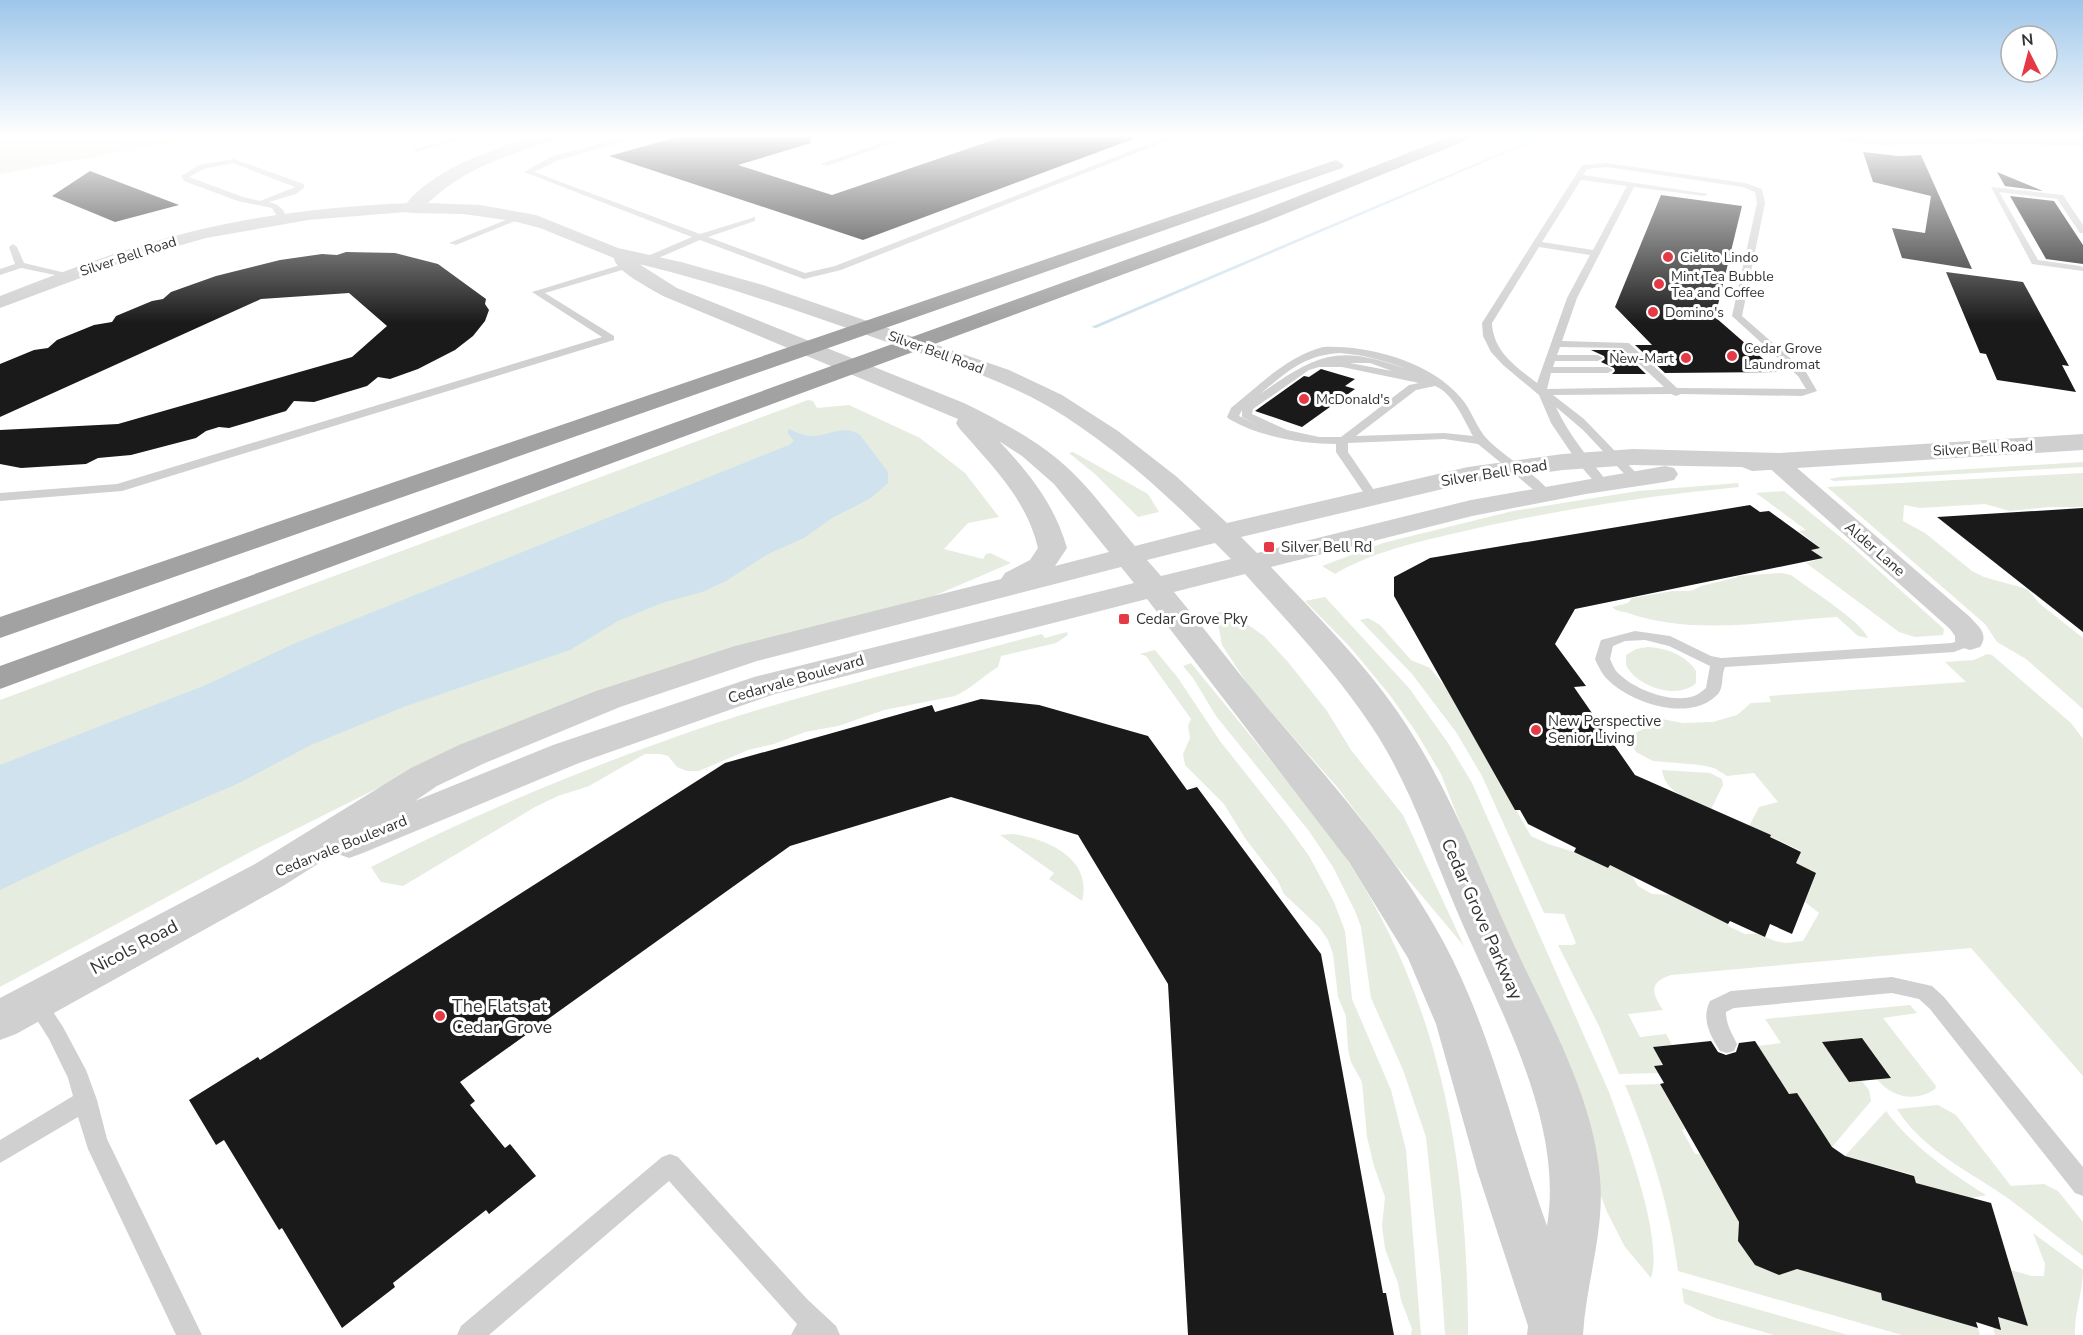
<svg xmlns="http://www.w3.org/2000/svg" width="2083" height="1335" viewBox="0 0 2083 1335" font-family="'Nunito Sans',sans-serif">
<rect width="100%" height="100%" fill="#fff"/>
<!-- green -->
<g fill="#e6ecdf">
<polygon points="0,136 209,136 0,174"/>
<polygon points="808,400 813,401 817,408 849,405 920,438 965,473 999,517 968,523 944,549 983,559 986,554 990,553 1011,563 929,598 422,766 252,851 0,987 0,700"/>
<polygon points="1073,452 1148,494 1159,512 1138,517 1095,474 1069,453"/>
<polygon points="2083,462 2083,467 1834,481 1829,479 1840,477"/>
<polygon points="2083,473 2083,507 2050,507 2010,511 1985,504 1920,508 1904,505 1903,521 1925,533 1972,571 1984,577 2027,589 2040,604 2083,638 2083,709 2026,659 1997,642 1985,624 1827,487"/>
<path d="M1738,483L1739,487C1644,496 1549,511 1456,533C1414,543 1372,552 1335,574L1322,566L1383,543L1513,511L1638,491Z"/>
<polygon points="1784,491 1850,545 1944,629 1943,635 1915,637 1899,632 1806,563 1823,558 1811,550 1819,547 1799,531 1806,530 1756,493"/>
<path d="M1781,573L1791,575C1809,589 1860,620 1868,638L1858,636L1837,617C1769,621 1693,636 1628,613C1622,611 1617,612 1612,607L1628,603L1632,598L1673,591H1691L1701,586L1738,577L1737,576Z"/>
<path d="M1325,597L1409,688L1448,743L1472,783L1609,1092C1624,1134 1664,1237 1651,1278L1625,1247L1607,1212L1490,900L1441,774L1416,732L1389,694L1350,647L1305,601Z"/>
<polygon points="1227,610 1264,636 1288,662 1327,711 1351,750 1403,815 1464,946 1395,864 1338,788 1250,688 1222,645 1216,613"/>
<path d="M1368,618L1380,625L1411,660L1430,668L1446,688L1531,836L1548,844L1574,852L1608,868L1610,865L1632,876L1638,886L1652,894L1670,895L1728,924V926L1745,934H1758L1775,941L1786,943L1803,941L1819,913L1805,902L1816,873L1796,863L1801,851L1749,826L1759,807L1778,802L1754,773L1727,776L1714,768L1701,765L1653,761L1636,752L1626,734C1640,732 1646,730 1651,717L1683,723L1713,722L1737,715L1751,703L1771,702L1769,696L1966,682L1945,662L1974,660L1987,654L1992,655L2071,723L2083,739V1076L1971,948L1671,975C1648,983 1652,993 1663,1010L1628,1014L1640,1037L1666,1034L1672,1045L1653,1047L1663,1065L1654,1066L1658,1073L1619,1074L1599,1026L1558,945H1573L1576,943L1564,914L1544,913L1482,776L1456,732L1412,674L1360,620Z"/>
<path d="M1067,632L1068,635L1056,643L1001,656L998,667C983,676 971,689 955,696L884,710L838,726L805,732L774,744L748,750L699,771H687L677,767L668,756L661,754H645L589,786L558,796L535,807L403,886L381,882L371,867C478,812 593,765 707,726C809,692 915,668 1019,640L1042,634L1045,638Z"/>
<path d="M1648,647C1666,648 1686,655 1696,671V683C1677,701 1636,686 1626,665V655L1636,649Z"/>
<polygon points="1155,650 1178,678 1220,741 1285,823 1309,856 1334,902 1345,931 1352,999 1391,1090 1406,1150 1421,1335 1411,1335 1412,1329 1401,1300 1398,1283 1385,1249 1382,1226 1385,1197 1374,1166 1367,1137 1362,1082 1351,1062 1348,1049 1346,1016 1338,997 1333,954 1328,940 1319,927 1284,894 1278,881 1245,838 1224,804 1185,765 1183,754 1190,738 1188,726 1191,719 1146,656 1140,654"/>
<path d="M1191,663C1229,710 1268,756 1305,804C1319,822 1334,839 1346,858C1442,1004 1468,1164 1468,1335H1445L1441,1277L1426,1137L1403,1070L1371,998L1361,927L1355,911L1333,867L1309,831L1216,716L1193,678L1183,666Z"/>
<path d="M1662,770L1710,773L1722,779L1723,785L1711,809C1691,800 1665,793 1662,770Z"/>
<path d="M1013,834C1048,839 1093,859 1082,901L1049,879L1054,873L1000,835Z"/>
<path d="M1910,1005L1917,1013L1883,1018L1936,1086L1935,1089C1915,1103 1891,1097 1877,1079L1891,1077L1862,1038L1822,1042L1849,1082L1862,1081L1869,1090L1871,1101L1832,1147L1797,1093L1789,1094L1758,1046L1781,1043L1765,1019Z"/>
<path d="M1660,1084L1685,1129L1682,1130L1695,1154H1701L1739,1222L1738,1241L1755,1265L1797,1269L1881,1293L1883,1300L1978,1328L1980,1335H1902L1678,1271C1670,1207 1650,1144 1625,1085Z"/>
<path d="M1938,1105L1956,1115L2011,1186L2044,1184L2058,1191L2083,1222V1256C2058,1237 2034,1218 2009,1199C1971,1172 1922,1150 1897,1109Z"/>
<path d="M1886,1111C1912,1146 1949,1172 1986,1195L1971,1198L1916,1183L1914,1175L1845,1156Z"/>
<path d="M2033,1233L2083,1270C2083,1292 2074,1313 2075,1335H1995L1993,1327L2001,1329L1998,1317L2028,1326L2011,1270L2032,1276H2044L2045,1264Z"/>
<polygon points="1682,1288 1848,1335 1774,1335 1715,1318 1684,1303"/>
</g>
<!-- water -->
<path fill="#cfe2ee" d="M789,429C797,433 805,436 813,436C830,435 844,424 860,435L888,472V483L871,498L832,518L804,538L768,554L726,581L702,592L662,603L618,621L570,650L406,706L311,745L239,783L80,852L0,890V765L206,685L293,644L789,445L794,441L787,432Z"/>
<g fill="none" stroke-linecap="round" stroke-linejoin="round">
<!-- stream -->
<polygon fill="#cfe2ee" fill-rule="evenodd" points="1540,136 1546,136 1096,328 1091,327"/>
</g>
<!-- building -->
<g fill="#1a1a1a">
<polygon points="681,136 810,136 811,143 738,165 832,195 1005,136 1132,136 1133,139 863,240 609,156"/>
<polygon points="1863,152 1898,156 1921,155 1972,269 1902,258 1892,228 1925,233 1931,196 1873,182"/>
<polygon points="90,171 179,205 115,222 52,196"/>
<polygon points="1997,172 2043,191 2005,186"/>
<polygon points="1661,195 1742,206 1715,317 1778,372 1665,373 1635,345 1652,345 1615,307"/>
<polygon points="2010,196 2054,201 2083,245 2083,264 2046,259"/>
<polygon points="346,252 395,253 438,264 486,299 485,304 489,310 485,321 473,336 455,350 418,369 390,379 378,377 367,386 314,402 294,401 286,411 229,428 219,427 206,431 196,438 131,455 98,458 86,464 21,468 0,464 0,430 118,424 352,357 387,326 349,293 261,299 0,417 0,364 34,350 48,348 57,340 94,325 112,322 116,316 152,301 163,299 171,292 216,276 280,260 322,254 337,255"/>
<polygon points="1946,272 2023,282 2069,366 2062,365 2076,392 1997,380 1986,354 1980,353"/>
<polygon points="1591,350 1621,350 1646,374 1612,374 1615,371 1614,368 1601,362 1605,359 1604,356"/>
<polygon points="1321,369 1355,379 1345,386 1355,389 1302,427 1255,411 1304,376 1309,377"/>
<polygon points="1750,505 1760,512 1769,511 1820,548 1811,550 1823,558 1575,609 1555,644 1586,686 1574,687 1576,690 1635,775 1771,835 1770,837 1801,852 1796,863 1816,873 1792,934 1770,924 1765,937 1730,921 1728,924 1610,865 1608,868 1574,852 1576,848 1528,824 1520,810 1515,810 1394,596 1394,577 1430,558"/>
<polygon points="2083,508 2083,632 1937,517"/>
<polygon points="981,699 1039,705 1148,736 1187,790 1197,787 1321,954 1383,1293 1386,1293 1394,1335 1188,1335 1168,984 1078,835 951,797 790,846 460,1082 475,1101 470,1105 505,1148 510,1144 536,1176 489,1214 486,1210 393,1283 395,1287 342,1328 282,1228 279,1230 224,1140 216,1145 189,1100 258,1057 260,1060 725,763 932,705 935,712"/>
<polygon points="1862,1038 1891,1078 1849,1082 1822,1042"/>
<polygon points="1711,1041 1718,1052 1726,1055 1736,1052 1739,1043 1755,1041 1789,1094 1797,1093 1832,1147 1845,1156 1914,1176 1916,1183 1991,1203 2028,1326 1998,1317 2001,1330 1976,1322 1978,1328 1882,1300 1881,1293 1797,1269 1779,1275 1755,1265 1738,1241 1739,1222 1660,1084 1664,1083 1654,1066 1663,1065 1653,1047"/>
</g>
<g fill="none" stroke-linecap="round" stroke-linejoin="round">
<!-- service -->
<g fill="#d0d0d0" fill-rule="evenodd">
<polygon points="461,136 473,136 417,152 413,150"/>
<polygon points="631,136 643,136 559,160 534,172 700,234 755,217 755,221 708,237 805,273 835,266 1169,136 1179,136 841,270 804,279 700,240 649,262 545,293 614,336 614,340 122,491 0,501 0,493 117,484 602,337 532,292 643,258 692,237 524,172 553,156"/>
<polygon points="903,136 913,136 827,166 820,164"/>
<path d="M234,159L304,184V188L296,194L269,202C279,204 287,211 286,221H280L272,208L238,201L184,181L181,176L199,165ZM233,163L295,187L260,201L243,197L189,177L204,169Z"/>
<path d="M1606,163L1745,183L1762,189L1765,203L1742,316L1806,372L1817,391L1802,396L1681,394L1676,396L1671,394L1553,395L1584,419L1641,478L1639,481H1631L1583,430L1556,407C1569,436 1589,458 1608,483L1602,487L1598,486L1578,463L1551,423L1539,395L1503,365L1491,352L1483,336L1482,323L1582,165ZM1606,167L1743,187L1755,192L1757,203L1732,316L1798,376L1806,389L1677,388L1629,343L1562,341L1577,298L1634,187L1704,196L1708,194L1583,175L1587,169ZM1581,180L1627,186L1593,250L1542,242ZM1539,247L1590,255L1567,298L1537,383C1516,367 1493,351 1492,323ZM1560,347L1622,348L1664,387L1547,389L1551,373H1608L1613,370L1608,367H1553L1555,361H1598L1603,358L1598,355H1557Z"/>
<polygon points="1991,187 2063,195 2083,225 2083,233 2080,233 2057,199 1999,192 2038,260 2080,266 2083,267 2083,271 2032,264"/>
<polygon points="518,215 525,217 456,245 449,243"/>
<polygon points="13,244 17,247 24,263 74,275 70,278 21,268 0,275 0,269 15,264 9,247"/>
<path d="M1323,347C1369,345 1431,362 1461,398C1472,410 1476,428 1488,440C1507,459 1534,472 1551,493L1545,497L1541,496L1478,444L1444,439L1348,443V452L1378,496L1372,500L1368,499L1336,452V444C1301,444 1260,437 1229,419L1227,417L1231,408C1261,384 1286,357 1323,347ZM1340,353C1363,355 1384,360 1406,369C1337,344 1318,354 1260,394C1287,372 1304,355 1340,353ZM1350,363H1370L1392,371ZM1319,367H1342L1419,383L1409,385L1341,437H1319L1287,430L1252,414L1253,409L1309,370ZM1435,386C1453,393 1464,420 1473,436L1444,433L1356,436L1416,390ZM1242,410V417L1258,425L1239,416Z"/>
<path d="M1635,631L1670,636L1711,656L1721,658L1952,643L1970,636L1977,641L1975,644L1954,652L1725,667C1721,675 1724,687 1718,694C1691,723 1632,704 1607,679C1602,674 1598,666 1595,659L1601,640ZM1645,640L1669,646L1710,666L1706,688C1702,691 1698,695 1694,696C1671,704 1633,689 1617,672C1614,669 1612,663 1610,659L1613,646L1625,641Z"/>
<path d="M1892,977L1932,986L1944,997L2083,1167V1196L2075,1193L1930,1009L1919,999L1892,993L1734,1008L1726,1012C1726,1025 1732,1033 1737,1044L1734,1051L1727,1053L1720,1051C1710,1035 1701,1019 1710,1001L1731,991Z"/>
<polygon points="35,992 42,995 63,1027 86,1070 97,1100 107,1139 202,1335 176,1335 88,1149 78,1117 0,1163 0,1140 73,1096 68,1078 49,1039 25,1001 28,995"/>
<polygon points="670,1154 678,1157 807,1299 836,1326 840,1335 791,1335 797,1324 669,1181 489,1335 457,1335 461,1326 662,1157"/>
</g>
<!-- minor -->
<g fill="#d0d0d0" fill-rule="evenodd">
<polygon points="1818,136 2083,138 2083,146 1986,143 1884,145 1825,140"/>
<path d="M412,203L420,208L418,211L308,220L206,238L126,261L0,308V296C54,275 108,254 164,239C245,216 328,206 412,203Z"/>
<path d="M1774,453L1782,455L1970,617C1979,627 1989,634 1980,647L1970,650L1960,647L1955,641V636L1950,629L1766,465L1762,460L1766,455Z"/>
</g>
<!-- tertiary -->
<path fill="#d0d0d0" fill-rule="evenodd" d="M536,136H560L558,139C512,153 463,168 428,203L480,205L536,215L618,248L681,262L763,285L1009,370L1062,395L1118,431L1177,477L1227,523L1468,467L1563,454L1633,449L1779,453L2083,434V450L1752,471L1742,467L1633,465L1563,470L1468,483L1241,537L1257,553L1471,500L1665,466L1674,468L1678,474L1674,480L1665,482L1586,494L1472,516L1271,567C1321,620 1376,674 1414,737C1458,807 1486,887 1522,962C1554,1029 1594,1102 1600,1178C1605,1231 1586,1282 1583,1335H1527L1528,1326L1477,1170L1436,1024L1408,958L1349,862L1147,599L775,694L579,763L363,853L349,858L335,853L283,886L16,1034L0,1040V998L255,864L411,768L459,745L596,691L735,646L1001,579L1005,573L1030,560L1038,548C1026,498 992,466 959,428L956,423L958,419L663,296C651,289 614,270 614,258L540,228L513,221L463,214L412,213L406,212L403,208C430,169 493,149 536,136ZM639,264C722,284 801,312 881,340C937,359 994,376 1046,405C1103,438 1154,483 1201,529L1135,546C1114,522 1095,494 1072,472C1041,442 1002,422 964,403L677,288ZM999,441L1022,456L1054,484L1109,552L1055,566L1067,548C1055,505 1029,473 999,441ZM1215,543L1231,559L1161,576L1147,560ZM1121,567L1134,583L754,677L553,745L415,801L437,786L485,763L620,707L757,661ZM1245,574C1289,623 1336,672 1372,727C1408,781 1429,844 1454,904C1494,1001 1565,1118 1547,1226C1513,1131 1491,1030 1443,941C1396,854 1329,780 1265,705C1234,668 1205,629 1174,592Z"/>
<!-- trunk -->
<g fill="#a2a2a2" fill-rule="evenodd">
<polygon points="1451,136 1472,136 1470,139 1265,222 0,689 0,666 1253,214"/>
<polygon points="1336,160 1344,165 1342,168 0,638 0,617"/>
</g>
</g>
<!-- sky -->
<linearGradient id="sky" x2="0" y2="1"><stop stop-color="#9ec6ea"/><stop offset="0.42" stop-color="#fff"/><stop offset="1" stop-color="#fff" stop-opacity="0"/></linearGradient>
<rect width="2083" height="323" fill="url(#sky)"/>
<!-- markers -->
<g fill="#e63946" stroke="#fff" stroke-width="2">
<circle cx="1668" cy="257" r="6"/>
<circle cx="1659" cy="284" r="6"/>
<circle cx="1653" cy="312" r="6"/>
<circle cx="1732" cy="356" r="6"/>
<circle cx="1686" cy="358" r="6"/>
<circle cx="1304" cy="399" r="6"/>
<rect x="1263" y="541" width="12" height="12" rx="3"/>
<rect x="1118" y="613" width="12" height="12" rx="3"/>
<circle cx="1536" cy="730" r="6"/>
<circle cx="440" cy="1016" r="6"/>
</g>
<g text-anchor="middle" stroke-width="6" stroke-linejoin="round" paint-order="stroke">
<!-- far-street labels -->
<g font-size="14" fill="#333" stroke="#fff">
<text transform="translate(128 256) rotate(-18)" y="5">Silver Bell Road</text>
<text transform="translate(936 352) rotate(20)" y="5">Silver Bell Road</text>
<text transform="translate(1983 448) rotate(-3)" y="5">Silver Bell Road</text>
</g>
<!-- far-poi labels -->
<g font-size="14" fill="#333" stroke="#fff" text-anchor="start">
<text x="1680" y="262">Cielito Lindo</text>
<text x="1671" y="281">Mint Tea Bubble<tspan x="1671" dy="16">Tea and Coffee</tspan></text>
<text x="1665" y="317">Domino's</text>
<text x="1744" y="353">Cedar Grove<tspan x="1744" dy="16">Laundromat</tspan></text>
<text x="1674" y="363" text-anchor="end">New-Mart</text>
<text x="1316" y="404">McDonald's</text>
</g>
<!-- street labels -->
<g font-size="15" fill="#333" stroke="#fff">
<text transform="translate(1494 473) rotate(-9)" y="5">Silver Bell Road</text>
<text transform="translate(1875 549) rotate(41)" y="5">Alder Lane</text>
<text transform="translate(796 679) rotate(-16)" y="5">Cedarvale Boulevard</text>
<text transform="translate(341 846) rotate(-22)" y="5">Cedarvale Boulevard</text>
</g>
<!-- poi labels -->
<g font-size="15" fill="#333" stroke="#fff" text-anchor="start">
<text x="1281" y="552">Silver Bell Rd</text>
<text x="1136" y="624">Cedar Grove Pky</text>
<text x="1548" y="726">New Perspective<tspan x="1548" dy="17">Senior Living</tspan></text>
</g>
<!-- near-street labels -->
<g font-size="18" fill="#333" stroke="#fff">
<text transform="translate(1482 919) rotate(66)" y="6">Cedar Grove Parkway</text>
<text transform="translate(134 947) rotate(-28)" y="6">Nicols Road</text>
</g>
<!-- near-poi labels -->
<g font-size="18" fill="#333" stroke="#fff" text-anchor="start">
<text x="452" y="1012">The Flats at<tspan x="452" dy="21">Cedar Grove</tspan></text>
</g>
</g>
<!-- north arrow -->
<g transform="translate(2029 54) rotate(354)"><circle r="28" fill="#ffffff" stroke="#adadad" stroke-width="1.5"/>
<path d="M0-4.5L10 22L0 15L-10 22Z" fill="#e63946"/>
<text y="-9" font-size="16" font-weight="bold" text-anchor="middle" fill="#333333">N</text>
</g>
</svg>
